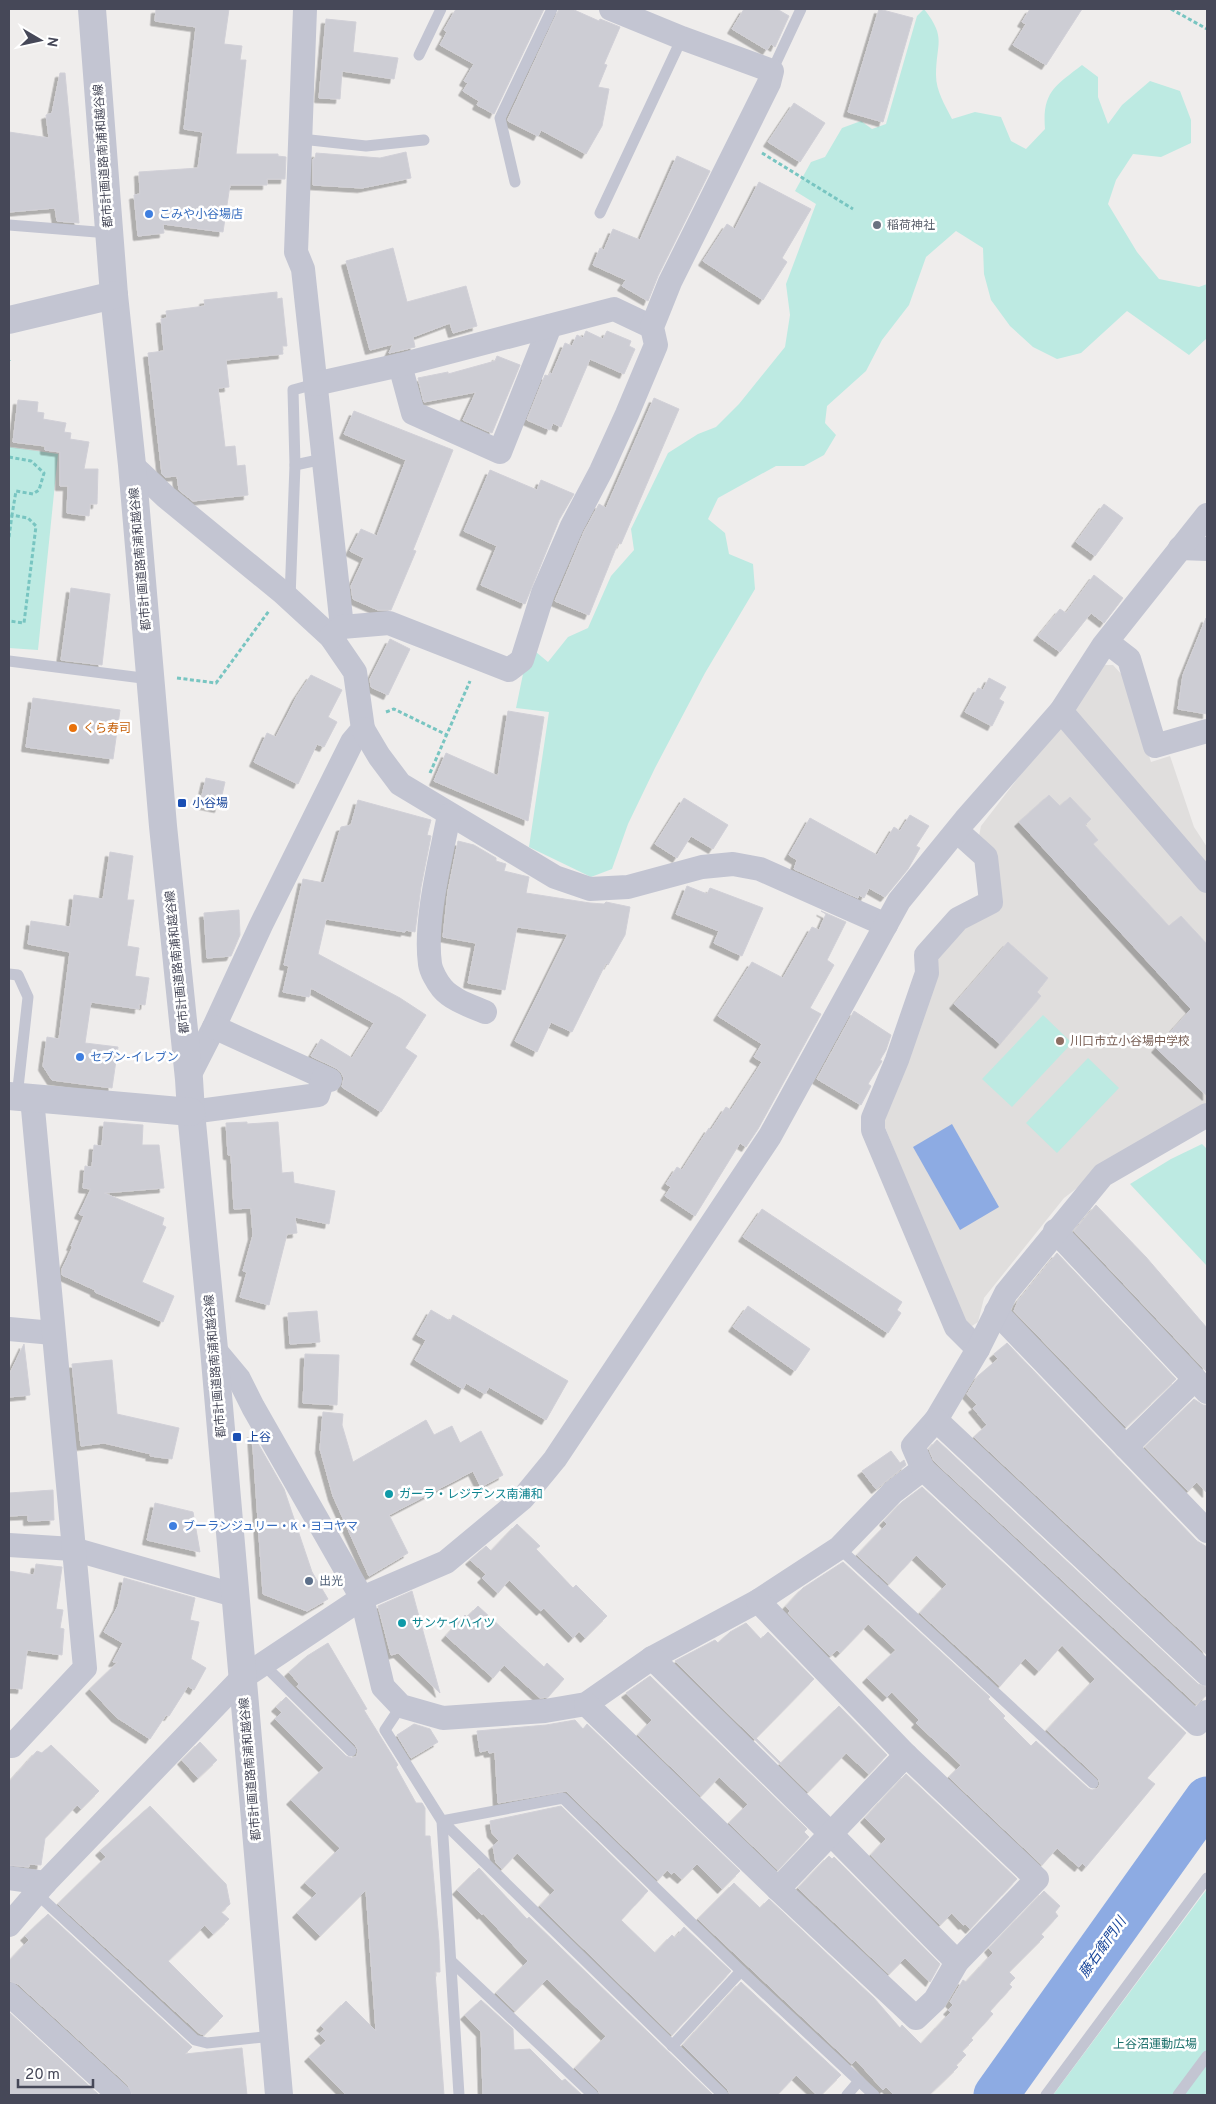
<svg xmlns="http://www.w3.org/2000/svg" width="1216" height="2104" viewBox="0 0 1216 2104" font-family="Overpass,'Noto Sans JP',sans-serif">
<defs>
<filter id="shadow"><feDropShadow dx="-4.5" dy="4.5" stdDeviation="0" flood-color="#0004"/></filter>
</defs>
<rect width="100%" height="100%" fill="#efedec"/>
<!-- education -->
<polygon fill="#e0dedd" points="1105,665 1113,665 1124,677 1151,762 1170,756 1194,827 1207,847 1207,1104 1085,1182 1064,1198 984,1298 978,1322 972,1326 963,1323 883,1122 938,956 966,927 1000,905 979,836 981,826"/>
<!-- green -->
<g fill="#bdeae2">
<path d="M924,9C947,38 936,43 936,75C936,91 945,105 952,119L975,112L1001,117L1011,141L1026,149L1045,129C1042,92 1055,86 1082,65L1098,77V97L1108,124L1122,105L1150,81L1180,91L1191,120V143L1161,157L1133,154L1116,180L1108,204L1137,252L1159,279L1199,287L1207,284V338L1189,355L1127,311L1081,353L1057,359L1033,347L1010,326L991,300L984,274L983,248L956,231L926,257L909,305L882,340L866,371L827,406L825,423L836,435L824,455L804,466H776L718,498L708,519L725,533L729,554L753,564L755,589L705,673L655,768L628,824L612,869L591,877L529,847L549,712L516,708L523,674L536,652L548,662L568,637L588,628L611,576L634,550L631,529L668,453L698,434L716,427L739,404L785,347L790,315L786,284L816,204L795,191L811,162L825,157L842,128L861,121L872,129L886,124L917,16Z"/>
<polygon points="9,447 58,454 38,650 9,648"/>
<polygon points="1043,1015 1072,1043 1012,1107 982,1079"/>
<polygon points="1088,1058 1119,1088 1057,1153 1026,1123"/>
<polygon points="1202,1144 1207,1149 1207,1266 1130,1184 1171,1159"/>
<polygon points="1207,1889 1207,2095 1053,2095 1186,1917"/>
</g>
<!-- water -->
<polygon fill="#8dabe3" points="952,1124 999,1207 960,1230 913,1147"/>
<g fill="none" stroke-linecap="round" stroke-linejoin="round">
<!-- river -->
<polyline stroke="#8dabe3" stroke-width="45" points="996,2095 1207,1799"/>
</g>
<!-- building -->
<g fill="#cdcdd4" stroke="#d1d0d7" filter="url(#shadow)">
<polygon points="156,9 229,9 224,44 242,46 240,60 246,60 236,154 278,154 278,156 286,157 285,179 267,179 267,185 230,185 223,232 163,224 164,233 138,236 134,195 140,194 139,172 198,168 203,132 184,129 196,27 155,21"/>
<polygon points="456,9 544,9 494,114 477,105 479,101 463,91 468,83 464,81 474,64 440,45 447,32 444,30"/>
<polygon points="559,9 572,9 599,21 600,19 620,27 604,64 607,65 598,87 609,89 602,126 586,154 541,130 538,136 508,121 508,119"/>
<polygon points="744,9 777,9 789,16 775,47 771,44 767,50 732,29"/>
<polygon points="879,9 913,18 883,122 848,112"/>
<polygon points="1030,9 1082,9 1046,65 1013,45 1026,24 1022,22"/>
<polygon points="326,19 356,22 353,52 398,58 394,79 342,71 340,99 319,98"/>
<polygon points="60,73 65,73 79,223 57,221 55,208 9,212 9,132 49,138 46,115 52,113"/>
<polygon points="794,103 825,123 800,162 768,142"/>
<polygon points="406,152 411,178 362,188 313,185 313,159 315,159 316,153 380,158"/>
<polygon points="677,156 710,171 658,276 648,301 622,286 626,280 593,265 600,248 604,250 613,229 640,240"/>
<polygon points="759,182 811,209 782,258 787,262 763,300 703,261 727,224 735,229"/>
<polygon points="393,248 407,302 466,286 477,326 453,333 450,323 413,337 415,347 389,353 393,344 370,350 346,261"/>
<polygon points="277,292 277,299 282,298 287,346 282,346 283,354 226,360 229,387 218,388 225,447 235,446 237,466 245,465 248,495 193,501 179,490 177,476 165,477 162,474 148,353 164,351 161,319 167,318 166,311 205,306 204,300"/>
<polygon points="586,331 603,339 607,331 631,341 629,346 635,349 624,374 590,359 561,427 553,423 550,430 527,420 545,375 549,376 550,373 552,374 565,343 572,346 577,335 583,338"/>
<polygon points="497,356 520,365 492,433 463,420 476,392 424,402 418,378 448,372 448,374 495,361"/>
<polygon points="654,398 679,409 621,544 618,543 589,615 555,601 584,532 599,504 606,508"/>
<polygon points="18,400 38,402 37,412 44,413 43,419 66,423 64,432 71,433 70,439 89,442 84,469 98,469 97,504 90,504 89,516 67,513 68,486 60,486 60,452 45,450 45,446 13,442"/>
<polygon points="354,411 453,450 413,550 416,551 391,610 378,610 353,599 351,586 364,558 350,551 361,529 377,536 406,460 344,434"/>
<polygon points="490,470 537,490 541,480 574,494 559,520 525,604 481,585 497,546 464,531"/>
<polygon points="1104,504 1123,518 1095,556 1076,542"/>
<polygon points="1094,575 1123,598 1104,623 1091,613 1060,652 1038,636 1060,609 1066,613"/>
<polygon points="71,588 110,594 102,665 61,660"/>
<polygon points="1206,618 1207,618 1207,714 1178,709 1183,675"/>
<polygon points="390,639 410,649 388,695 371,687 370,679"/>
<polygon points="311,675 342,690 328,717 337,722 324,747 317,744 298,784 254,762 267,733 276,737 297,696"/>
<polygon points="989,678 1006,687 999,699 1004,702 992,726 965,712 978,688 983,690"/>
<polygon points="33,698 120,710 113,759 26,747"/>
<polygon points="508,711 544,717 528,821 434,781 446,753 498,776"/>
<polygon points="206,778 225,782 219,808 200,804"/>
<polygon points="1049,795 1060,806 1070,797 1091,819 1085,825 1098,840 1093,844 1169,926 1181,916 1207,944 1207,1096 1156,1048 1191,1009 1019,822"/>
<polygon points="684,798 728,825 713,849 691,836 677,858 655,844"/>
<polygon points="358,800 431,820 427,835 431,836 421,887 415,932 405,930 405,932 326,919 318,954 400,998 426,1015 405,1048 417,1056 381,1112 342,1087 344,1078 341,1072 336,1068 311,1056 321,1039 352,1058 374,1023 311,988 309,997 283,992 289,966 284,965 303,879 324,883 341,827 351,825"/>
<polygon points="910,815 929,826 916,846 920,848 908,869 885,897 869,888 864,898 859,895 858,898 794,869 797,860 789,855 810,818 877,855 894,827 900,831"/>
<polygon points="458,841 474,845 496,858 496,861 506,864 504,871 529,877 526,893 590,903 604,904 606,902 630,907 625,935 608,965 606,963 572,1032 551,1022 537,1052 515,1041 568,934 517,927 505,990 468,983 476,943 443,937 448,891"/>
<polygon points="110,852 133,856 127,900 134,900 127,946 139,948 135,976 149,978 145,1005 139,1004 139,1009 91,1002 85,1043 118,1047 112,1088 52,1080 43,1066 47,1037 59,1039 70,952 28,944 31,921 70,927 74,895 103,899"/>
<polygon points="687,886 707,894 710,888 763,908 742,956 714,943 719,931 676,914"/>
<polygon points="239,910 240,935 231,956 207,958 204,913"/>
<polygon points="821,911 846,922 827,960 834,965 810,1008 821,1014 758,1129 746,1147 740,1143 695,1216 665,1196 671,1187 666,1184 677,1167 682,1170 709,1128 711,1130 726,1107 731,1110 762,1062 754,1057 762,1044 718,1016 752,962 783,978 812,927 819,930 826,914"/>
<polygon points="1008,942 1048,978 1037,992 1041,996 1000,1044 954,1004"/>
<polygon points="854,1011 891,1035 886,1050 880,1060 882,1061 881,1063 868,1084 871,1086 870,1088 861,1105 817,1079"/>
<polygon points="104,1122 143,1125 142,1145 159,1145 164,1188 104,1193 164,1218 162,1225 166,1227 142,1282 174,1296 163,1322 95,1292 95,1290 62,1275 62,1269 73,1246 71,1246 84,1216 79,1214 91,1189 83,1188 85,1166 92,1167 94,1145 102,1146"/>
<polygon points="247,1122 247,1124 278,1122 282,1173 293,1172 294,1183 335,1191 329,1224 295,1217 297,1233 287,1234 269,1305 240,1297 247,1272 243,1271 253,1235 251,1208 234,1209 231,1155 228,1155 226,1123"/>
<polygon points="1096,1205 1146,1257 1207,1328 1207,1372 1074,1231"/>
<polygon points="762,1209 902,1302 897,1310 901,1313 888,1333 743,1237"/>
<polygon points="1057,1253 1176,1379 1126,1427 1014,1311 1018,1301"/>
<polygon points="748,1306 810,1349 795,1371 733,1327"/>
<polygon points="431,1310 450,1321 453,1315 568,1381 546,1420 489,1387 485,1394 466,1383 463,1389 415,1360 426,1340 417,1335"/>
<polygon points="317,1311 320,1342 290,1344 288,1313"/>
<polygon points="1007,1343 1197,1541 1207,1547 1207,1655 974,1437 987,1425 973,1408 977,1405 967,1394 978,1376 998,1359 994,1354"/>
<polygon points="24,1344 30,1395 9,1397 9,1375"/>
<polygon points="305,1354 339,1355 337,1405 303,1403"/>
<polygon points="112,1360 117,1414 179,1428 172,1459 150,1456 151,1454 104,1443 81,1446 72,1364"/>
<polygon points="1194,1399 1203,1405 1207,1405 1207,1493 1197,1482 1188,1491 1145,1447"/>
<polygon points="323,1412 343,1414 342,1425 353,1462 426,1420 434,1435 452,1426 460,1443 481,1431 503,1475 481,1487 473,1471 389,1515 408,1553 369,1576 333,1496 320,1449"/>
<polygon points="252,1433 284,1489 312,1572 328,1599 307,1611 263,1594"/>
<polygon points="937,1440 1198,1684 1207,1687 1207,1695 1196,1704 934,1461 929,1449"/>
<polygon points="891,1451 900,1463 904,1460 906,1465 876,1489 862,1471"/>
<polygon points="922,1487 1186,1733 1147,1778 1155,1784 1086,1867 1082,1863 1079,1867 1057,1848 1042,1865 949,1777 961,1765 916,1723 919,1720 892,1692 887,1697 867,1678 896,1650 868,1624 840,1653 837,1650 830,1656 788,1613 790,1611 786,1606 803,1588 843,1562 990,1697 988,1699 1005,1716 1003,1718 1031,1746 1036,1741 1088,1788 1092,1790 1098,1788 1100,1784 1098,1778 1047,1730 1095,1679 1062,1645 1039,1671 1025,1658 1000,1686 920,1613 947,1584 916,1555 889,1584 857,1555 887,1524 884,1521 902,1502"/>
<polygon points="53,1490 54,1520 28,1521 28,1515 9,1516 9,1493"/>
<polygon points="155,1503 193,1512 200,1552 147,1540"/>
<polygon points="517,1524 540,1546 536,1549 573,1588 576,1585 607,1616 585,1638 579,1631 573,1638 544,1608 541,1611 509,1580 498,1593 482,1578 486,1574 470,1560 486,1546 491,1551"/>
<polygon points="36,1564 62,1567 56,1609 63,1610 60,1628 64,1629 62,1655 27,1650 22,1689 9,1688 9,1571 34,1575"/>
<polygon points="124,1578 195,1598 190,1620 199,1622 191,1659 206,1668 194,1690 188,1686 169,1716 166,1715 150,1739 116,1717 90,1689 118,1662 113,1662 123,1643 104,1632 118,1606"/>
<polygon points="412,1591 440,1693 398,1653 391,1655 378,1606"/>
<polygon points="478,1606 544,1667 547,1663 564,1679 548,1697 540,1698 504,1665 493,1678 446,1636 465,1615 467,1617"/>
<polygon points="746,1623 761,1639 768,1632 814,1679 756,1738 781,1763 839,1706 887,1755 869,1774 846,1753 808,1792 675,1661 715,1640 718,1643 730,1632"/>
<polygon points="328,1643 367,1709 364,1710 398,1765 396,1767 416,1803 422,1803 425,1808 425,1836 430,1836 439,1941 440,1972 435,1972 444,2095 346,2095 309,2057 326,2041 319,2034 325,2029 321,2026 346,2001 376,2031 366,1890 320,1936 297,1913 317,1893 305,1883 340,1848 291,1800 324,1768 275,1719 282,1712 276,1707 286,1697 346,1756 352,1758 357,1756 358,1750 356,1746 297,1687 299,1684 289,1672 307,1656"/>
<polygon points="650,1676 807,1829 804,1832 809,1837 778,1870 729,1823 748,1804 719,1777 701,1796 638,1735 652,1720 626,1693"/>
<polygon points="575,1720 583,1729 587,1724 740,1871 722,1889 697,1864 682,1879 674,1872 671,1874 667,1870 658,1880 566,1791 498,1803 495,1752 489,1753 488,1750 480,1752 477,1731 546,1725"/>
<polygon points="414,1724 430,1729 438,1742 411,1758 397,1735"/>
<polygon points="200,1742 217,1760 198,1778 182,1760"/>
<polygon points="51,1745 99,1791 81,1809 77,1805 45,1838 41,1865 29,1864 29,1867 9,1865 9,1782 37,1751 42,1753"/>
<polygon points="906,1774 1017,1879 970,1929 965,1924 963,1925 952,1913 940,1925 871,1855 886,1839 865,1818"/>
<polygon points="150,1806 226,1884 230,1904 221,1912 229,1919 213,1934 205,1925 168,1961 223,2016 204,2035 199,2033 58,1904 106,1857 100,1851"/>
<polygon points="561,1806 648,1891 621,1920 655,1953 672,1935 675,1938 684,1927 731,1971 672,2035 540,1906 555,1890 517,1853 502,1869 496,1863 493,1846 499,1841 492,1833 490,1821"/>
<polygon points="829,1856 832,1859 834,1857 940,1964 930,1982 905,1958 889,1974 798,1888"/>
<polygon points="479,1868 527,1919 529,1917 713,2095 600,2095 598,2090 575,2068 606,2036 547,1979 515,2011 496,1993 528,1961 483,1913 482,1915 457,1890"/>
<polygon points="734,1883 760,1908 769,1899 874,1998 900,2028 902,2025 921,2044 951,2012 948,2010 953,2005 950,2002 963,1980 966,1982 993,1953 989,1948 1044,1891 1060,1906 1055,1912 1058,1916 1041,1934 1044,1937 1009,1972 1015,1978 1009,1984 1012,1987 990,2011 993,2014 971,2038 973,2040 962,2051 966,2055 956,2065 958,2067 929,2095 894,2095 886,2087 883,2090 856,2060 852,2064 698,1919"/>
<polygon points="48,1914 192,2047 185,2054 242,2048 247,2095 132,2095 128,2085 18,1984 9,1981 9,1961 29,1940 25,1936"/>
<polygon points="741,1982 841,2075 821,2095 817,2095 796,2075 777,2095 730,2095 728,2090 683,2045"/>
<polygon points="481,2000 513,2029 514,2050 530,2049 562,2081 565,2079 582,2095 483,2095 481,2032 465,2015"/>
<polygon points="9,2012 99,2095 9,2095"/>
</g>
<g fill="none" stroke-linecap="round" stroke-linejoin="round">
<!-- path -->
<g stroke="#78c5c1" stroke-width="3" stroke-dasharray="4 2.5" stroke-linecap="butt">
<polyline points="1171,9 1207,29"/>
<polyline points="762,153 853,209"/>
<polyline points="9,361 9,360"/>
<polyline points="9,457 31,461 44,473 39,490 33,494 16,491 12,515 28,518 36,526 24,623 9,621"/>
<polyline points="9,537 12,515"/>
<polyline points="177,678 216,683 269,611"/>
<polyline points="386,712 394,709 447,735"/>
<polyline points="430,773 470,681"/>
</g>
<!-- service -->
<g stroke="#c3c5d2" stroke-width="11">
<polyline points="419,55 441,9"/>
<polyline points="772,71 801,9"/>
<polyline points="301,139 366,146 424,140"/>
<polyline points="515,182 500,118 552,9"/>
<polyline points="600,213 682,38"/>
<polyline points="9,225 109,233"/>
<polyline points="295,465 323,459"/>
<polyline points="290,598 295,465 293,390 315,384"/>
<polyline points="9,661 150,679"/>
<polyline points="9,974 18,975 28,997 17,1097"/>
<polyline points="839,1548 1093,1783"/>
<polyline points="263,1664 351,1751"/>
<polyline points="401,1706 385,1730 442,1821 459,2095"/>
<polyline points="36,1893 195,2040 207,2043 273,2036"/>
<polyline points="451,1961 593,2095"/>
<polyline points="672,2046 741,1971"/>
<polyline points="723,2095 442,1821 563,1798 741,1971 874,2095"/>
<polyline points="847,2095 859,2081"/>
<polyline points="1046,2095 1207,1878"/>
<polyline points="1178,2095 1207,2056"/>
</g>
<!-- minor -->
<g stroke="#c3c5d2" stroke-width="24">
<polyline points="305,9 296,252 303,269 342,627"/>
<polyline points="400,365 413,413 500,452 550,326"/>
<polyline points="315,384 400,365 614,309 652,327"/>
<polyline points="132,465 166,497 282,592 331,637 355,672 363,729 352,742 261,925 214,1027 189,1076"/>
<polyline points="1180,548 1207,549"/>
<polyline points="331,637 342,627 389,623 509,670 522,660 543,593 572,526 601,471 627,414 656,345 652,327 670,282 769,83 772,71 682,38 611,9"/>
<polyline points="1107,642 1129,659 1155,746 1207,731"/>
<polyline points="1061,711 1207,881"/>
<polyline points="363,729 379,756 400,784 555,877 590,889 628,887 702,867 733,864 760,869 886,925"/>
<path d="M449,815C441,857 424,921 430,964C431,971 437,982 442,988C452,1000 471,1006 485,1012"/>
<polyline points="957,831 986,857 991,902 958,919 926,955 927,973 897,1060 873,1118 873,1130 956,1327 978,1349"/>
<polyline points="214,1027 330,1080"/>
<polyline points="191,1112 318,1095 323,1078"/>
<polyline points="1055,1231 1207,1392"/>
<polyline points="996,1312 1207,1531"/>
<polyline points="9,1329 53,1333"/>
<polyline points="214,1349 239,1379 253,1407 362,1598 383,1687 401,1706 443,1718 545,1711 586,1704 652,1658 758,1601 839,1548 893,1492 923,1469 913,1446 936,1420 978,1349 1006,1293 1103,1175 1207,1115"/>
<polyline points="936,1420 1207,1674"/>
<polyline points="1126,1447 1195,1379"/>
<polyline points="923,1469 1197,1724 1207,1712"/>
<polyline points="9,1545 73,1549 234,1595"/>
<polyline points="652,1658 831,1834 957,1962"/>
<polyline points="586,1704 778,1889 916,2018 935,2000 957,1962 1037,1879 906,1755 758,1601"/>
<polyline points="9,1746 12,1746 85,1668 32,1098"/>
<polyline points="9,1878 45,1883"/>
<polyline points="778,1889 906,1755"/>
<polyline points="9,1925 45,1883 242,1678 362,1598 446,1562 523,1498 555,1459 770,1136 899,901 965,820 1061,711 1103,646 1207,515"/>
<polyline points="9,1994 119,2095"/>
</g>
<!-- tertiary -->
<g stroke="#c3c5d2" stroke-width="28">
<polyline points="92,9 114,295 132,465 163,826 189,1079 191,1112 214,1349 279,2095"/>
<polyline points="9,320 114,295"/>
<polyline points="9,1096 191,1112"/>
</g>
</g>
<!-- markers -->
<g fill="#3f7fe0" stroke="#fff" stroke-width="2">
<circle cx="149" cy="214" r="5"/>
<circle cx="80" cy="1057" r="5"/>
<circle cx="173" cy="1526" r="5"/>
</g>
<circle fill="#6b7280" stroke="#fff" stroke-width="2" cx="877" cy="225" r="5"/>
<circle fill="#e8710a" stroke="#fff" stroke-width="2" cx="73" cy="728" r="5"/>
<g fill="#1a4fb4" stroke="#fff" stroke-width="2">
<rect x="177" y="798" width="10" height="10" rx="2.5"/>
<rect x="232" y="1432" width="10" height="10" rx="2.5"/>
</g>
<circle fill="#8d6e63" stroke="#fff" stroke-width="2" cx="1060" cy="1041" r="5"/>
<g fill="#0f9aa8" stroke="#fff" stroke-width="2">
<circle cx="389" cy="1494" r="5"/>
<circle cx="402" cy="1623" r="5"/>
</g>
<circle fill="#5c6f8a" stroke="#fff" stroke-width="2" cx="309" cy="1581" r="5"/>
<g text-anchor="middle" stroke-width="5" stroke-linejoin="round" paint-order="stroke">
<!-- street labels -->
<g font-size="12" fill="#464858" stroke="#fff">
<text transform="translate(103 156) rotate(-94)" y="4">都市計画道路南浦和越谷線</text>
<text transform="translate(140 559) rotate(-95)" y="4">都市計画道路南浦和越谷線</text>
<text transform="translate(177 962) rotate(-96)" y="4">都市計画道路南浦和越谷線</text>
<text transform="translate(215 1366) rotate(-95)" y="4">都市計画道路南浦和越谷線</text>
<text transform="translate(250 1769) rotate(-95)" y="4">都市計画道路南浦和越谷線</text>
</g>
<!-- shop labels -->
<g font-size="12" fill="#366cbe" stroke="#fff" text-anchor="start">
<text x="159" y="218">こみや小谷場店</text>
<text x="90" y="1061">セブン-イレブン</text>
<text x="183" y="1530">ブーランジュリー・K・ヨコヤマ</text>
</g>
<!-- worship labels -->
<g font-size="12" fill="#5b616d" stroke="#fff" text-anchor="start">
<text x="887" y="229">稲荷神社</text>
</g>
<!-- food labels -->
<g font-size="12" fill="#c56008" stroke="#fff" text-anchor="start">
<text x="83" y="732">くら寿司</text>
</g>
<!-- transit labels -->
<g font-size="12" fill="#164399" stroke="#fff" text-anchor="start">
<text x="192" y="807">小谷場</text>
<text x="247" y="1441">上谷</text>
</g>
<!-- education labels -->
<g font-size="12" fill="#785e54" stroke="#fff" text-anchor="start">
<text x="1070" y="1045">川口市立小谷場中学校</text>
</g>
<!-- culture labels -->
<g font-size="12" fill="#0d838f" stroke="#fff" text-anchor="start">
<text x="399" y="1498">ガーラ・レジデンス南浦和</text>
<text x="412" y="1627">サンケイハイツ</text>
</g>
<!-- service labels -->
<g font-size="12" fill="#4e5e75" stroke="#fff" text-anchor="start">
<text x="319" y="1585">出光</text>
</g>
<!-- park labels -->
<g font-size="12" fill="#1e726d" stroke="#fff">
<text x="1155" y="2048">上谷沼運動広場</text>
</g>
<!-- water labels -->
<g font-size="14" font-style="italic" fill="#184599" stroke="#fff">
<text transform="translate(1102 1947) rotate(-55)" y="5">藤右衛門川</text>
</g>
</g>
<!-- border -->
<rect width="1216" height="2104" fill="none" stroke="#464858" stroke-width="20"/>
<!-- north arrow -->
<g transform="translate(40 40) rotate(99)" stroke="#ffffff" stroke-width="4" paint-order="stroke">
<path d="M0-4L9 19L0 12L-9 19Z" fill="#464858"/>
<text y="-8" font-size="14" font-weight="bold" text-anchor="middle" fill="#464858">N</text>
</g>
<!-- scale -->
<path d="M18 2079v8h75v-8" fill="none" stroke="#464858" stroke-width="2.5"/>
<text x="25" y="2079" font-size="15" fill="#464858" stroke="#ffffff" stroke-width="4" paint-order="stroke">20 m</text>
</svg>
